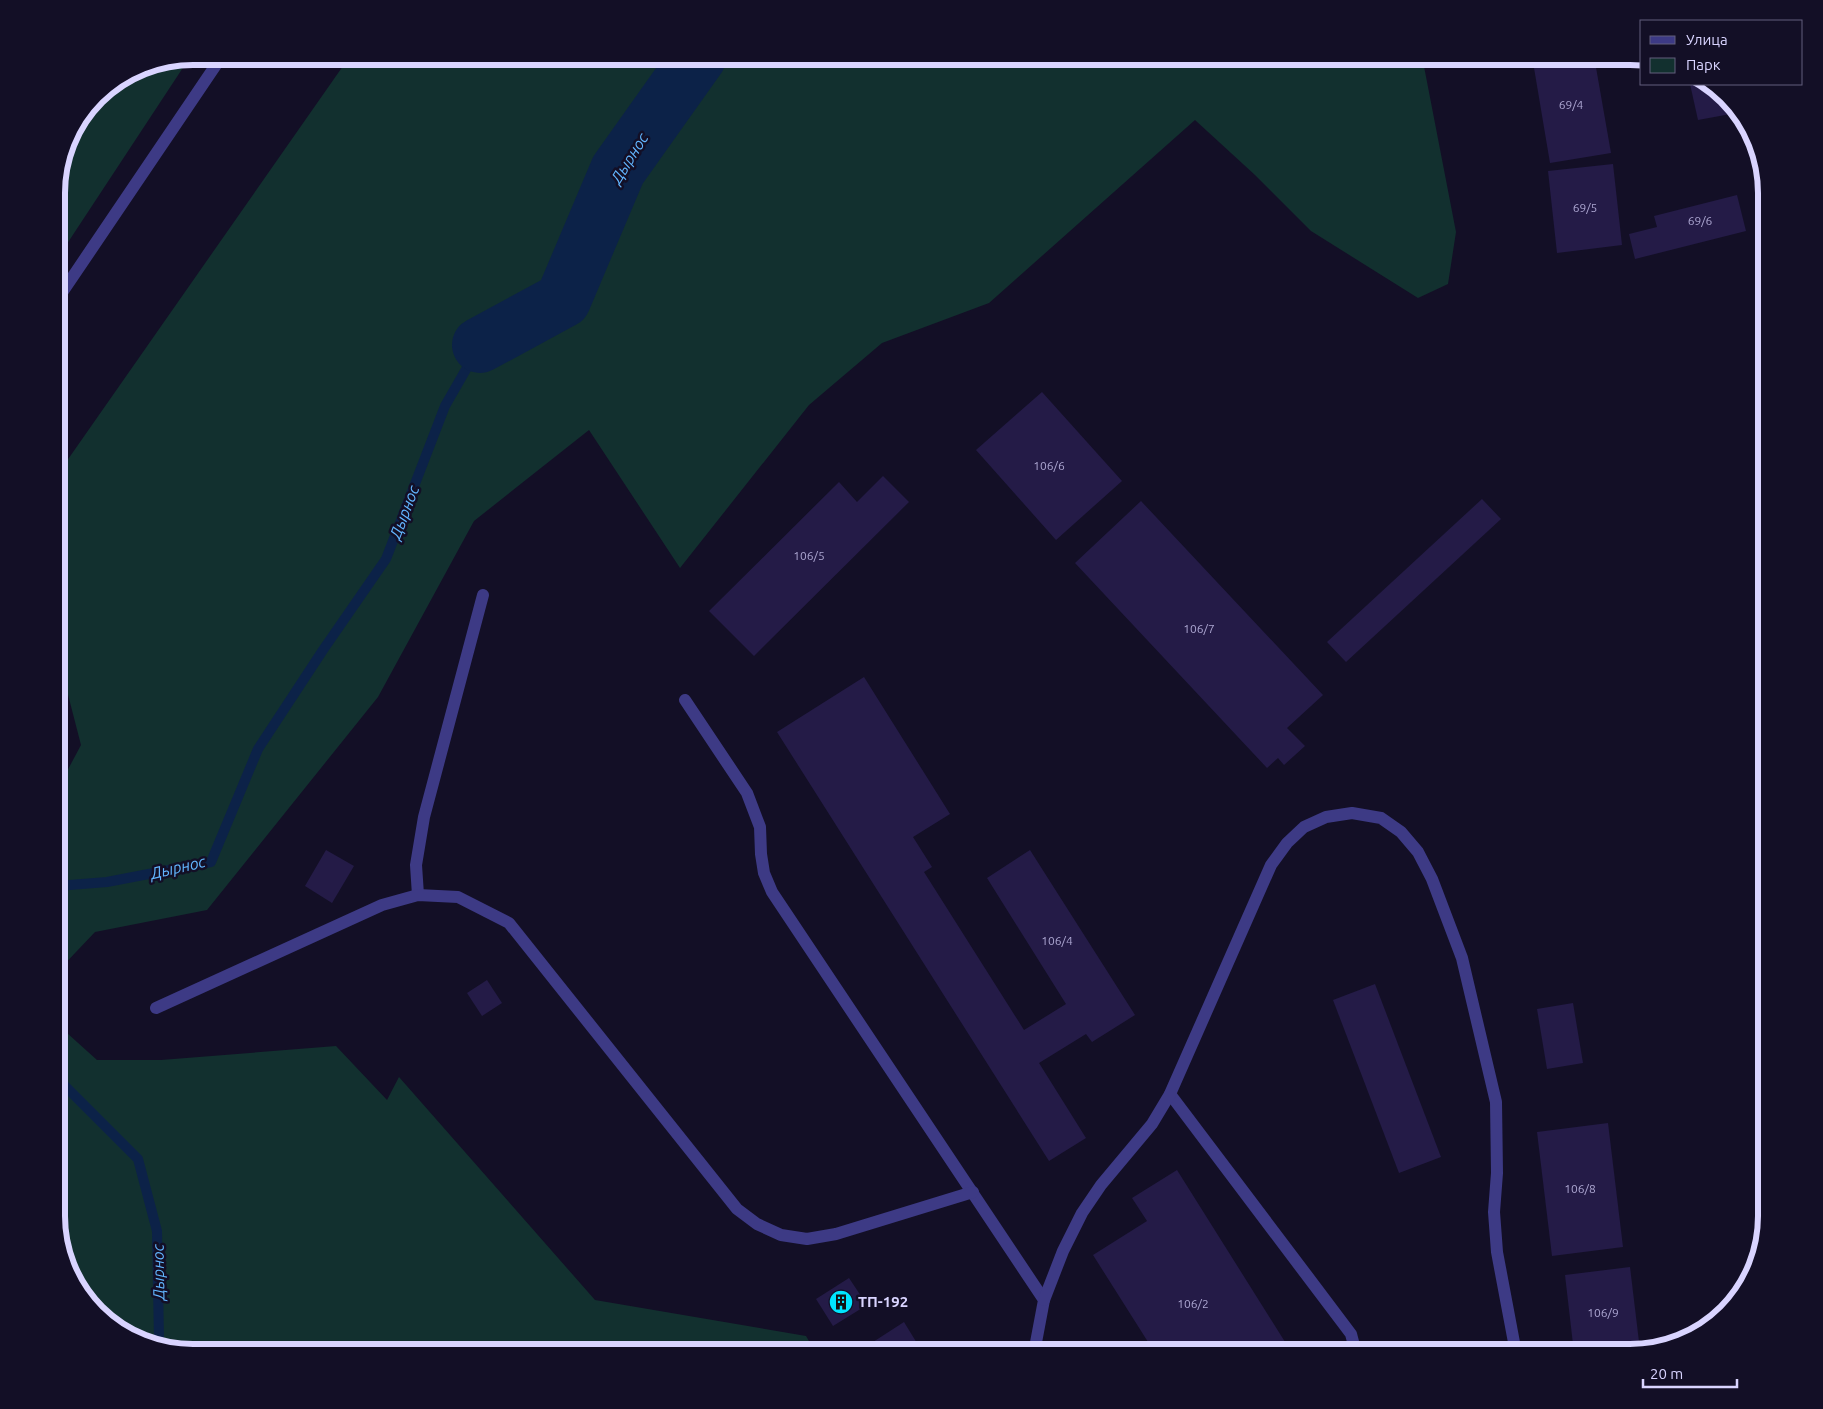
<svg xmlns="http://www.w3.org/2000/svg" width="1823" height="1409" viewBox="0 0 1823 1409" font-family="Ubuntu,sans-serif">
<rect width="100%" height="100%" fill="#130f26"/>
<!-- green -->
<g fill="#12302f">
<polygon points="350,56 1422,56 1456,232 1448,284 1418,298 1311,231 1255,175 1195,120 989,303 882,343 809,405 680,568 589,430 474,521 378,697 207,910 95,932 57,972 57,790 81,745 57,652 57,475"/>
<polygon points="190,57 57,259 57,184 70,133 103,90 141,67"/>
<polygon points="57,1024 97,1060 161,1060 336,1046 387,1100 399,1077 595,1300 806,1336 816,1353 193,1353 149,1345 109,1324 70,1277 57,1225"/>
</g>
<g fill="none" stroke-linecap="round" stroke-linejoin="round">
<!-- stream -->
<g stroke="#0c2248" stroke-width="10">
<polyline points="57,886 107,882 211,862 258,749 323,650 386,559 445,406 480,345"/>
<polyline points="57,1078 138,1159 157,1231 159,1339 147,1345"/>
</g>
<!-- river -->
<polyline stroke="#0c2248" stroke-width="56" points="480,345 563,300 618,170 699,56"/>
</g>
<!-- building -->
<g fill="#241b47">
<polygon points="1532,56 1594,56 1611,153 1550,163"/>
<polygon points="1690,84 1714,85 1736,113 1698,120"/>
<polygon points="1613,164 1622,245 1557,253 1548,171"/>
<polygon points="1737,195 1746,231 1635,259 1629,234 1657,227 1654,216"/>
<polygon points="1042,392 1122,481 1056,540 976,450"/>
<polygon points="883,476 909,502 754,656 709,611 839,482 857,502"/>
<polygon points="1482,499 1501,519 1346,662 1327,642"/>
<polygon points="1141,501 1323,695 1287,728 1305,746 1284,765 1278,758 1267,768 1075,563"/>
<polygon points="864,677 950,814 913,837 932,867 924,872 1024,1030 1066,1004 987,878 1030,850 1135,1015 1092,1042 1086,1034 1039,1063 1086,1138 1049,1161 777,732"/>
<polygon points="326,850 354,866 332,903 305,886"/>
<polygon points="487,980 502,1003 482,1016 467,993"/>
<polygon points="1375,984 1441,1157 1399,1173 1333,1000"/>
<polygon points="1573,1003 1583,1063 1547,1069 1537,1009"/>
<polygon points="1608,1123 1623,1247 1552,1256 1537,1132"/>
<polygon points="1177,1170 1292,1353 1155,1353 1093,1255 1147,1221 1132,1198"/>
<polygon points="1630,1267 1640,1350 1630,1353 1574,1353 1565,1275"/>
<polygon points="849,1278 867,1305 833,1326 816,1299"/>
<polygon points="904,1322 923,1353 856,1353"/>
</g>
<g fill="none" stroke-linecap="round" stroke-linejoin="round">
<!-- minor -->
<g stroke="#3d3a85" stroke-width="12">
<polyline points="57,300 222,56"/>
<polyline points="685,700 747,793 760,827 761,854 764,873 772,892 1044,1300 1034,1353"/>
<polyline points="418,895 416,865 424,817 483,595"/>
<polyline points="156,1008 382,905 418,895 458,897 509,923 737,1209 757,1224 781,1235 807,1239 836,1234 973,1192"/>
<polyline points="1170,1094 1351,1334 1356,1353"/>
<polyline points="1044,1300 1063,1251 1082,1213 1101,1185 1152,1124 1170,1094 1271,865 1287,843 1304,827 1326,817 1352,813 1381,818 1401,832 1418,852 1432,879 1462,958 1496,1102 1497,1173 1494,1212 1497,1252 1516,1353"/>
</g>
</g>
<!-- icons -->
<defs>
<g id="building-disc" transform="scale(1.25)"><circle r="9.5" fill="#00e5ff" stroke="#130f26"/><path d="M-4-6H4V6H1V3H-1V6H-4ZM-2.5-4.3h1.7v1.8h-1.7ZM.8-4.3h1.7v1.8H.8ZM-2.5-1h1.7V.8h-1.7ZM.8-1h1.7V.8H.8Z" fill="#111"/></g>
</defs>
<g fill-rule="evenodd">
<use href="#building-disc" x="841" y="1302"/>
</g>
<g text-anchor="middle" stroke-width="5" stroke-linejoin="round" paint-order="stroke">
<!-- number labels -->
<g font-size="12" fill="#aca6d1">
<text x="1571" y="109">69/4</text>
<text x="1585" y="212">69/5</text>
<text x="1700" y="225">69/6</text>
<text x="1049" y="470">106/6</text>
<text x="809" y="560">106/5</text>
<text x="1199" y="633">106/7</text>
<text x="1057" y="945">106/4</text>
<text x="1580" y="1193">106/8</text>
<text x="1193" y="1308">106/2</text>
<text x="1603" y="1317">106/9</text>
</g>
<!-- poi labels -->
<g font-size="15" font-weight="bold" fill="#d9d4ff" stroke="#130f26" text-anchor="start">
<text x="858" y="1307">ТП-192</text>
</g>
<!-- water labels -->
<g font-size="16" font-style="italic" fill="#62b6ff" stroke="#130f26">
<text transform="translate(629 158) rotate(-58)" y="6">Дырнос</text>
<text transform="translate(404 512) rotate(-69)" y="6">Дырнос</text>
<text transform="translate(178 867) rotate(-13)" y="6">Дырнос</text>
<text transform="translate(158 1272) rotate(-91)" y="6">Дырнос</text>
</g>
</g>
<!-- crop -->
<path d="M0 0H1823V1409H0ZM193 65H1630A128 128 0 0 1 1758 193V1216A128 128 0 0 1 1630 1344H193A128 128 0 0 1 65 1216V193A128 128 0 0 1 193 65Z" fill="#130f26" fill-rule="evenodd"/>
<path fill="none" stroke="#d9d4ff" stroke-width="6" d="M193 65H1630A128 128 0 0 1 1758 193V1216A128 128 0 0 1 1630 1344H193A128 128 0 0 1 65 1216V193A128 128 0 0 1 193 65Z"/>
<!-- legend -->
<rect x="1640" y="20" width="162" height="65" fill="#130f26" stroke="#625e7d"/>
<rect x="1650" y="36" width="25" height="8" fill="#3d3a85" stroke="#625e7d"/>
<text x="1686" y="45" font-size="15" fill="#d9d4ff">Улица</text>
<rect x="1650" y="58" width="25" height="15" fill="#12302f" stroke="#625e7d"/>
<text x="1686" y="70" font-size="15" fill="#d9d4ff">Парк</text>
<!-- scale -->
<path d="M1643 1379v8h94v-8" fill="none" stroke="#d9d4ff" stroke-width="2.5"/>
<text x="1650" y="1379" font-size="15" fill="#d9d4ff" stroke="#130f26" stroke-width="4" paint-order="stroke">20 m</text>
</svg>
